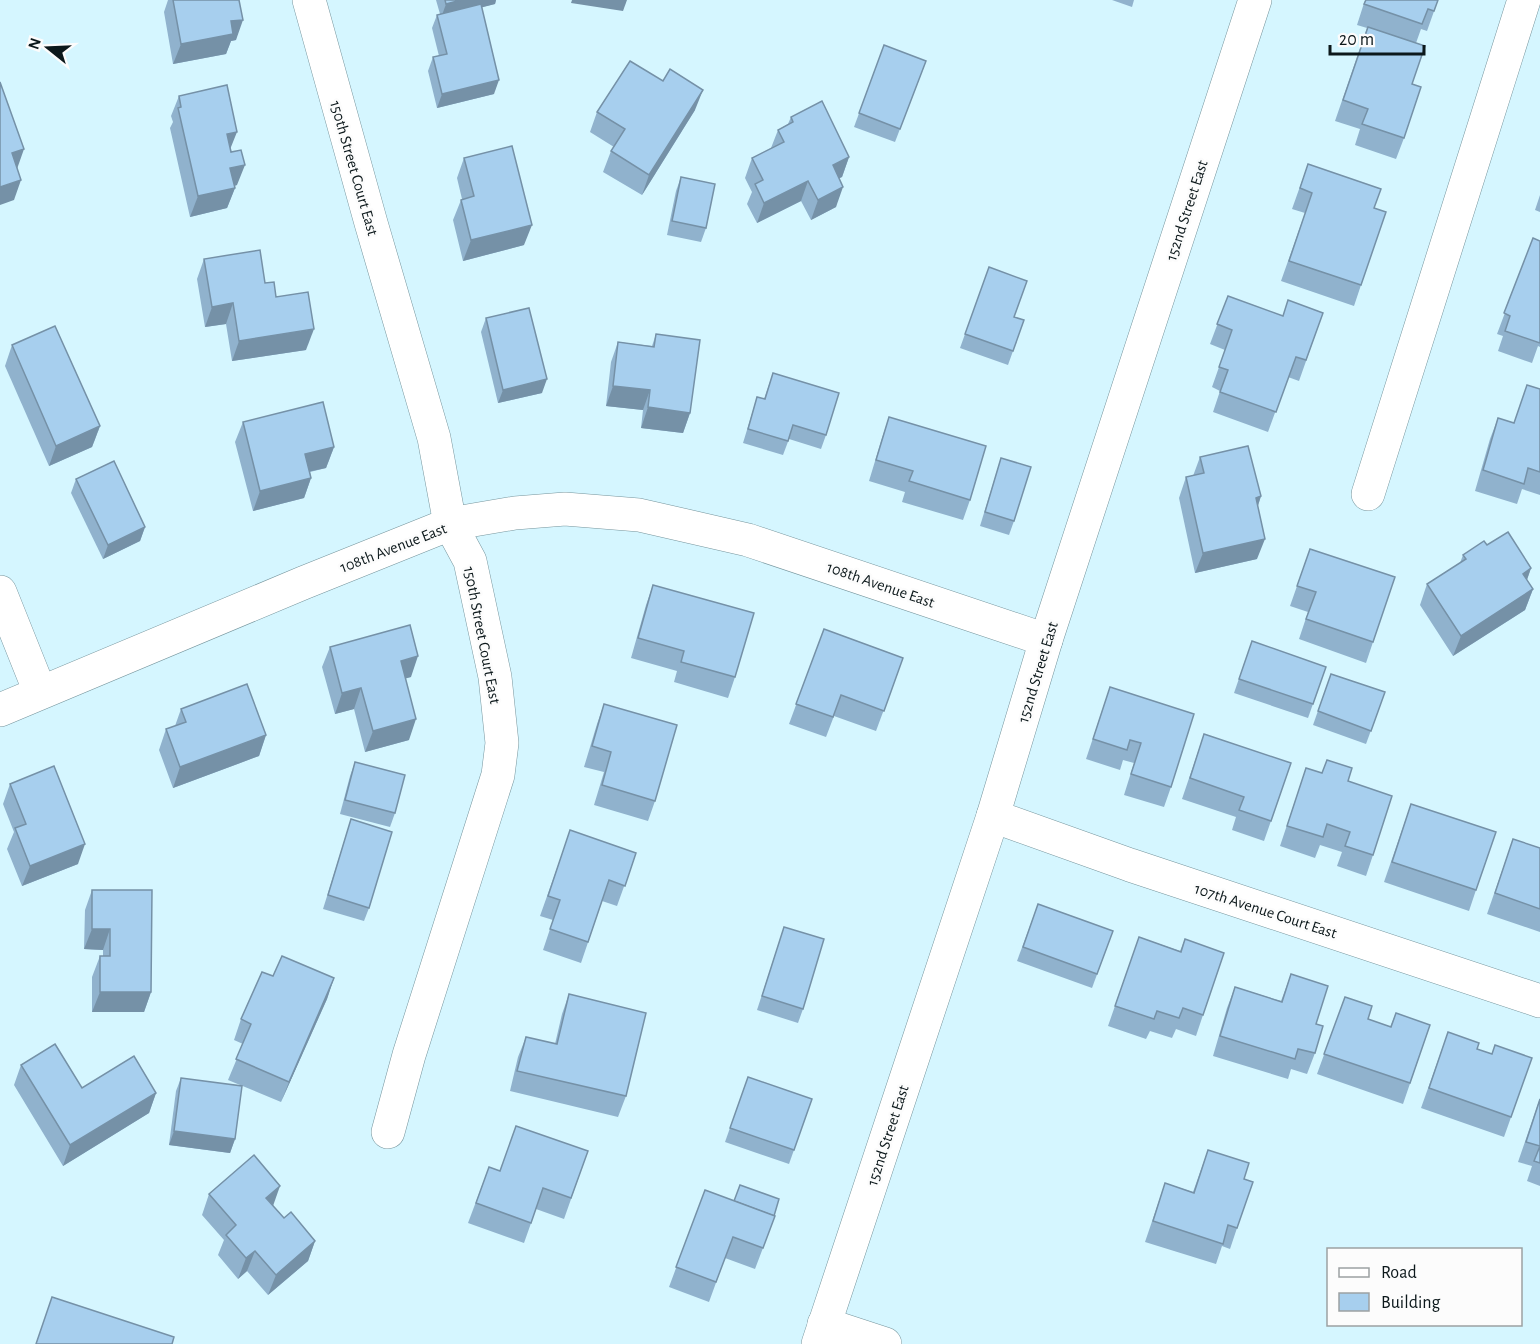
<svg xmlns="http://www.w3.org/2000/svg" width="1540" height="1344" viewBox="0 0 1540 1344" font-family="'Alegreya Sans',sans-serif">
<rect width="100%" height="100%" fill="#d5f6ff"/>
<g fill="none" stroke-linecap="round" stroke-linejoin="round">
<!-- minor casing -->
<g stroke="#76959d" stroke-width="34">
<g id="minor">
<polyline points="309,0 371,223 434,438 450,524 470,561 495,677 502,743 498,775 409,1055 388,1132"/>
<polyline points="1368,494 1524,0"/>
<polyline points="0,592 40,692"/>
<polyline points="0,710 303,583 450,524 515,513 565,509 639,515 748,540 1046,640"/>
<polyline points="993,816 1130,865 1540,1001"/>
<polyline points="824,1324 885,1344"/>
</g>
</g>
<!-- major casing -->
<g stroke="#76959d" stroke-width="34">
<polyline id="major" points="818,1344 993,816 1046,640 1255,0"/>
</g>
<!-- minor -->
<use href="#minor" stroke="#fff" stroke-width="33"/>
<!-- major -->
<use href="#major" stroke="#fff" stroke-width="33"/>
</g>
<!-- wall -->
<g fill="#90b2cd">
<polygon points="168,0 239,0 236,40 231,41 226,54 173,64 164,12"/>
<polygon points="436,0 496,0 495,4 482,7 494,94 437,108 428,71 433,57 439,56 432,28 437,15 440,14"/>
<polygon points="1112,0 1134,0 1132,7"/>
<polygon points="1365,0 1438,0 1427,31 1421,29 1416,43 1412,84 1404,138 1396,159 1355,145 1360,129 1335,121 1367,28 1357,25"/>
<polygon points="884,45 926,61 895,142 854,127"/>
<polygon points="179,96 231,149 237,185 234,186 235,188 227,208 190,217 170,128 173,122 171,116"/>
<polygon points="695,110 642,195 603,172 611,151 614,147 590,132 597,112"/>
<polygon points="791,117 849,157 842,177 839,178 836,207 811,220 801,201 757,223 747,204 752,192 745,178 752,158 771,148 778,130 788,124"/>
<polygon points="464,158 524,245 463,261 453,220 461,200 462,199 457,178"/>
<polygon points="1308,164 1361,285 1354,306 1281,281 1305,213 1292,209"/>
<polygon points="681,177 706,228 701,242 667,235 676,191"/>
<polygon points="1540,195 1540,212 1535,210"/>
<polygon points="1533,238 1540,241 1540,347 1538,346 1532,363 1498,351 1503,336 1497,334"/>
<polygon points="204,259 265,283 276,297 306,350 232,361 226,324 205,327 197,279"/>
<polygon points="989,267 1014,317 1024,320 1008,365 960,348"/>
<polygon points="1228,296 1283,316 1323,313 1299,381 1288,377 1268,432 1213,412 1220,391 1212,387 1225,350 1210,344"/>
<polygon points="486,318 542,393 498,403 481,332"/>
<polygon points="656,334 690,413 683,433 641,428 643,410 606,406 611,362 618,342 652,346"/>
<polygon points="12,345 100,426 92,447 49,466 5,366"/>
<polygon points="773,373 826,435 821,449 789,439 783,455 743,443 757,397 764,399"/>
<polygon points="1527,385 1540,389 1540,495 1522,489 1517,504 1475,491 1490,439 1498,418 1514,423"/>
<polygon points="889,417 970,500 963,520 902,502 905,492 869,481 882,438"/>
<polygon points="243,422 334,447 326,468 310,472 311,478 304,498 253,511 235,442"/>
<polygon points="1200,457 1261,496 1258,506 1257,559 1195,573 1179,498 1186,477 1193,476"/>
<polygon points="1001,458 1014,521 1009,535 980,526"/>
<polygon points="76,479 145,527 140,541 103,559 71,493"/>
<polygon points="1487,545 1531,568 1527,580 1533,589 1525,610 1453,656 1420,605 1427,584 1460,563 1463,555"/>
<polygon points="1310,549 1373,642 1366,663 1299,639 1308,612 1290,606"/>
<polygon points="653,585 735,677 728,698 674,682 677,671 631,658 646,605"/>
<polygon points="824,629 903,658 876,731 834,716 826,737 789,724"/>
<polygon points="1252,641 1326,667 1308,718 1234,693"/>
<polygon points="330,647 411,677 405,678 409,740 365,752 354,709 335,714 322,667"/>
<polygon points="1331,674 1385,692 1366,744 1313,725"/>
<polygon points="1110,687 1171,787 1164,807 1124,795 1134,763 1123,760 1120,770 1086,759"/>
<polygon points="604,704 655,801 648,821 594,805 604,772 584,767 597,724"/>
<polygon points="181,709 266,735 259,756 173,788 159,750 166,729 175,726"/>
<polygon points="1204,734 1291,763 1264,841 1232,830 1236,817 1182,799"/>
<polygon points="1327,760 1348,781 1373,855 1366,876 1337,866 1342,852 1320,845 1315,858 1280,846 1306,768 1322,773"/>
<polygon points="355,762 395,813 390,827 340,814 350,776"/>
<polygon points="10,784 78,864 22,886 7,849 14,832 3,804"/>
<polygon points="1411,804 1476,890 1469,911 1384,882"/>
<polygon points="351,819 369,908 364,921 323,909"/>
<polygon points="1513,839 1540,848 1540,932 1487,914"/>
<polygon points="563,851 636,853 617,906 602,901 581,963 543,950 553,920 540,916"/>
<polygon points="92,890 151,992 144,1012 92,1012 92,977 100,956 103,956 103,950 84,949 85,910"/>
<polygon points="1038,904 1113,931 1092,988 1017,961"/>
<polygon points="784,927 803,1009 798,1023 757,1010"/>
<polygon points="1139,937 1180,951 1185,939 1203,1015 1196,1036 1176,1029 1172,1038 1150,1031 1146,1039 1108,1026"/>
<polygon points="1291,974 1316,1024 1315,1053 1307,1074 1291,1069 1288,1079 1213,1056 1227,1008 1235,987 1281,1001"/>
<polygon points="273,976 334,978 327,999 281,1102 228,1080 243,1044 234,1040 241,1019"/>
<polygon points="569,994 626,1096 618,1117 510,1091 518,1057 526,1037 555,1044 562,1014"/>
<polygon points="1345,997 1368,1019 1390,1027 1396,1013 1430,1025 1403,1104 1317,1074"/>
<polygon points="1448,1032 1477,1049 1492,1054 1532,1058 1504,1137 1421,1108"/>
<polygon points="21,1065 82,1088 156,1093 149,1113 63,1166 14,1085"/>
<polygon points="748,1077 812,1099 789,1164 725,1142"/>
<polygon points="181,1078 235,1139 230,1153 169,1145 176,1091"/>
<polygon points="1540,1098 1540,1186 1527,1181 1532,1166 1518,1162"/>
<polygon points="1208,1150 1244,1179 1237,1228 1230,1249 1222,1246 1216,1264 1145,1242 1165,1183 1193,1192"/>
<polygon points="588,1151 564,1219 536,1209 524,1243 468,1223 489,1167 500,1171"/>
<polygon points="705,1190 775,1216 755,1269 725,1258 709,1302 669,1287"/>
<polygon points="209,1194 273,1206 284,1218 315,1241 308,1261 268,1295 247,1271 238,1279 218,1255 224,1240 202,1215"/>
</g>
<!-- shaded-wall -->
<g fill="#7591a7">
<polygon points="461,0 496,0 495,4 441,18 446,4"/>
<polygon points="572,0 627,0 623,11 571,3"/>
<polygon points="243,20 236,40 231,41 226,54 173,64 181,44 231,21"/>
<polygon points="499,80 494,94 437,108 442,94"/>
<polygon points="703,90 695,110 642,195 649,175"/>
<polygon points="237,132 229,152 227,134"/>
<polygon points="24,149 17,169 12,153"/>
<polygon points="849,157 842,177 825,185 833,165"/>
<polygon points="245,165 237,185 223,189 230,168"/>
<polygon points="21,180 14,200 0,205 0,187"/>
<polygon points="808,181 801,201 757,223 764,203"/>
<polygon points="843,187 836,207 811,220 818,200"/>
<polygon points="235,188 227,208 190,217 198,196"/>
<polygon points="532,225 524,245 463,261 471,240"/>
<polygon points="233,303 226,324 205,327 212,307"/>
<polygon points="314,329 306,350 232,361 239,341"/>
<polygon points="547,379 542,393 498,403 503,390"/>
<polygon points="613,386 650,390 643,410 606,406"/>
<polygon points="648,407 690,413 683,433 641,428"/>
<polygon points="100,426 92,447 49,466 56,446"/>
<polygon points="334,447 326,468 298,474 305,454"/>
<polygon points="311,478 304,498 253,511 260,491"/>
<polygon points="1261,496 1254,517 1256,498"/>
<polygon points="145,527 140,541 103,559 108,545"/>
<polygon points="1265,539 1257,559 1195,573 1203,553"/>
<polygon points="1531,568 1524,588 1523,574"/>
<polygon points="1533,589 1525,610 1453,656 1461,636"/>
<polygon points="418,656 411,677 393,682 401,661"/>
<polygon points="361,688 354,709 335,714 342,693"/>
<polygon points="416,719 409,740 365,752 373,731"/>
<polygon points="266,735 259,756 173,788 180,767"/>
<polygon points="85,844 78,864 22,886 30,866"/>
<polygon points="92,929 110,929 103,950 84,949"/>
<polygon points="334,978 327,999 281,1102 289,1082"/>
<polygon points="100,992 151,992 144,1012 92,1012"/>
<polygon points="156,1093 149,1113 63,1166 70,1145"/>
<polygon points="174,1131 235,1139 230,1153 169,1145"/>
<polygon points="280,1186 273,1206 266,1198"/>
<polygon points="315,1241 308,1261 268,1295 276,1275"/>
<polygon points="255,1251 247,1271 238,1279 246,1258"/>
</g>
<!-- building -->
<g fill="#a7cfee" stroke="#7591a7" stroke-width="1.5">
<polygon points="173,0 239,0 243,20 231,21 233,34 181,44"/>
<polygon points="445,0 461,0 446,4"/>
<polygon points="1366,0 1438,0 1434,11 1428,9 1422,24 1364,4"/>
<polygon points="481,4 499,80 442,94 433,57 447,54 437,15"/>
<polygon points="1368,27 1425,46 1412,84 1421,87 1404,138 1362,124 1368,109 1343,100"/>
<polygon points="884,45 926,61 900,129 859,113"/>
<polygon points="630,61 663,81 670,69 703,90 649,175 611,151 625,129 597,112"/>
<polygon points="0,82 24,149 12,153 21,180 0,187"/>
<polygon points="227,85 237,132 227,134 231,152 241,150 245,165 230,168 235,188 198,196 178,108 181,107 179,96"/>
<polygon points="822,101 849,157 833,165 843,187 818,200 808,181 764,203 755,184 763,180 752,158 784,142 778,130 793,122 791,117"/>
<polygon points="512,146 532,225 471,240 461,200 474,196 464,158"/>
<polygon points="1308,164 1381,189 1374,208 1386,212 1361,285 1289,261 1312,193 1300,188"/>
<polygon points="681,177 715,184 706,228 672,221"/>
<polygon points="1533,238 1540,241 1540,343 1505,331 1510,316 1504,313"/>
<polygon points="260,250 265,283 274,282 276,297 308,292 314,329 239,341 233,303 212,307 204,259"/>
<polygon points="989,267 1027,281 1014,317 1024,320 1013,351 965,334"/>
<polygon points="1228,296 1283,316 1288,300 1323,313 1306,360 1296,357 1276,412 1220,392 1228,370 1219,367 1232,330 1217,324"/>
<polygon points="529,308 547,379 503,390 486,318"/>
<polygon points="55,326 100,426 56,446 12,345"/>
<polygon points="656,334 700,340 690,413 648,407 650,390 613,386 618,342 654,347"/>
<polygon points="773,373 839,393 826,435 793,425 788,441 748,429 757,397 765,399"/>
<polygon points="1527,385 1540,389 1540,472 1528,468 1524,484 1483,470 1498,418 1514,423"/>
<polygon points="323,402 334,447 305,454 311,478 260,491 243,422"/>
<polygon points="889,417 986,446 970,500 909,481 913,471 876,460"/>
<polygon points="1248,446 1261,496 1256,498 1265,539 1203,553 1186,477 1204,473 1200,457"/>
<polygon points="1001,458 1031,467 1014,521 985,512"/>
<polygon points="114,461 145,527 108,545 76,479"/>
<polygon points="1508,532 1531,568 1523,574 1533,589 1461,636 1427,584 1466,559 1463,555 1484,541 1487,545"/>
<polygon points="1310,549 1395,577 1373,642 1306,619 1316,592 1297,586"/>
<polygon points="653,585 754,613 735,677 681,662 684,651 638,638"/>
<polygon points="410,625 418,656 401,661 416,719 373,731 361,688 342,693 330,647"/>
<polygon points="824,629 903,658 884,711 841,695 833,717 796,704"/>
<polygon points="1252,641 1326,667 1313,704 1239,679"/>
<polygon points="1331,674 1385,692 1371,731 1318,711"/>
<polygon points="247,684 266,735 180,767 166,729 186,722 181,709"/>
<polygon points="1110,687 1194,714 1171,787 1131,774 1141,743 1130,740 1127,750 1093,739"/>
<polygon points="604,704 677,725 655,801 602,785 611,752 592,746"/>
<polygon points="1204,734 1291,763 1271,821 1239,810 1244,797 1190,778"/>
<polygon points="1327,760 1352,768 1348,781 1392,796 1373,855 1345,846 1350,832 1327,824 1323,837 1287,826 1306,768 1322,773"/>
<polygon points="355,762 405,775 395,813 345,800"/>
<polygon points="54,766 85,844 30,866 15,828 26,824 10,784"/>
<polygon points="1411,804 1496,832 1476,890 1392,862"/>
<polygon points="351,819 392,832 369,908 328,895"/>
<polygon points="570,830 636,853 625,886 609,880 588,942 550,929 560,900 548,896"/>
<polygon points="1513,839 1540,848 1540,909 1495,893"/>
<polygon points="92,890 152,890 151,992 100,992 100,956 110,956 110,929 92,929"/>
<polygon points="1038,904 1113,931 1097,974 1023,947"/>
<polygon points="784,927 824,939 803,1009 762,996"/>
<polygon points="1139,937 1181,952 1185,939 1224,953 1203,1015 1183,1008 1179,1018 1157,1011 1154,1019 1115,1006"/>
<polygon points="282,956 334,978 289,1082 236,1059 251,1024 241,1019 262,972 273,976"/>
<polygon points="1291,974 1328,986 1316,1024 1323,1026 1315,1053 1298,1049 1295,1059 1220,1036 1235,987 1282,1002"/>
<polygon points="569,994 646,1013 626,1096 517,1071 526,1037 557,1044"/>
<polygon points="1345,997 1372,1006 1368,1019 1391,1027 1396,1013 1430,1025 1410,1083 1324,1054"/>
<polygon points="1448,1032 1479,1043 1477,1049 1492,1054 1495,1045 1532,1058 1511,1117 1429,1088"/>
<polygon points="55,1044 82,1088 134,1056 156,1093 70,1145 21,1065"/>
<polygon points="748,1077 812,1099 794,1150 730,1128"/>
<polygon points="181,1078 242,1086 235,1139 174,1131"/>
<polygon points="1540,1099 1540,1163 1534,1161 1540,1146 1526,1142"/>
<polygon points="516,1126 588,1151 571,1198 543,1188 531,1223 476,1203 489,1167 500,1171"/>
<polygon points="1208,1150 1249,1163 1244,1179 1253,1182 1237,1228 1228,1225 1223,1244 1153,1221 1165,1183 1194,1193"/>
<polygon points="254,1155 280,1186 266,1198 284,1218 291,1212 315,1241 276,1275 255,1251 246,1258 226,1235 236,1225 209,1194"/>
<polygon points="740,1185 779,1199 774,1216 734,1201"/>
<polygon points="705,1190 775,1216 763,1248 733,1237 716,1282 676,1267"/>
<polygon points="52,1297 174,1337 172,1344 36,1344"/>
</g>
<g text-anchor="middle" stroke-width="5" stroke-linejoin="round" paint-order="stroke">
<!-- street labels -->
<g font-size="16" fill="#0c181b" stroke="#fcfcfc">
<text transform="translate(355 168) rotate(74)" y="6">150th Street Court East</text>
<text transform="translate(1186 210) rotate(-72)" y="6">152nd Street East</text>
<text transform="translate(393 547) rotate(-21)" y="6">108th Avenue East</text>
<text transform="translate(881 584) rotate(19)" y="6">108th Avenue East</text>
<text transform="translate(483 635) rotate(79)" y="6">150th Street Court East</text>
<text transform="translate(1037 672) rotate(-73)" y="6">152nd Street East</text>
<text transform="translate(1266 910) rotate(18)" y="6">107th Avenue Court East</text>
<text transform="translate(887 1135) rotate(-72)" y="6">152nd Street East</text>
</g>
</g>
<!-- legend -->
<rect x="1327" y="1248" width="195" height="78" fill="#fcfcfc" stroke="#9ca1a2" stroke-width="1.5"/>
<rect x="1339" y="1268" width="30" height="9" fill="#ffffff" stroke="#9ca1a2" stroke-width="1.5"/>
<text x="1381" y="1278" font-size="18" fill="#0c181b">Road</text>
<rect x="1339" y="1293" width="30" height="18" fill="#a7cfee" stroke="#9ca1a2" stroke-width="1.5"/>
<text x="1381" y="1308" font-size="18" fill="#0c181b">Building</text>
<!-- north arrow -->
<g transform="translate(48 48) rotate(288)" stroke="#fcfcfc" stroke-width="4.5" paint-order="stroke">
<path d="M0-4.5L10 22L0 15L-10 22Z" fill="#0c181b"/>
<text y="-9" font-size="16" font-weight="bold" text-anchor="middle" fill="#0c181b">N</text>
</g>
<!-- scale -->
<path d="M1330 45v9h94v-9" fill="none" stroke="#0c181b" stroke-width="3"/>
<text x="1339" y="45" font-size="18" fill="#0c181b" stroke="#fcfcfc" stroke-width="4.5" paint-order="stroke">20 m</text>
</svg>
